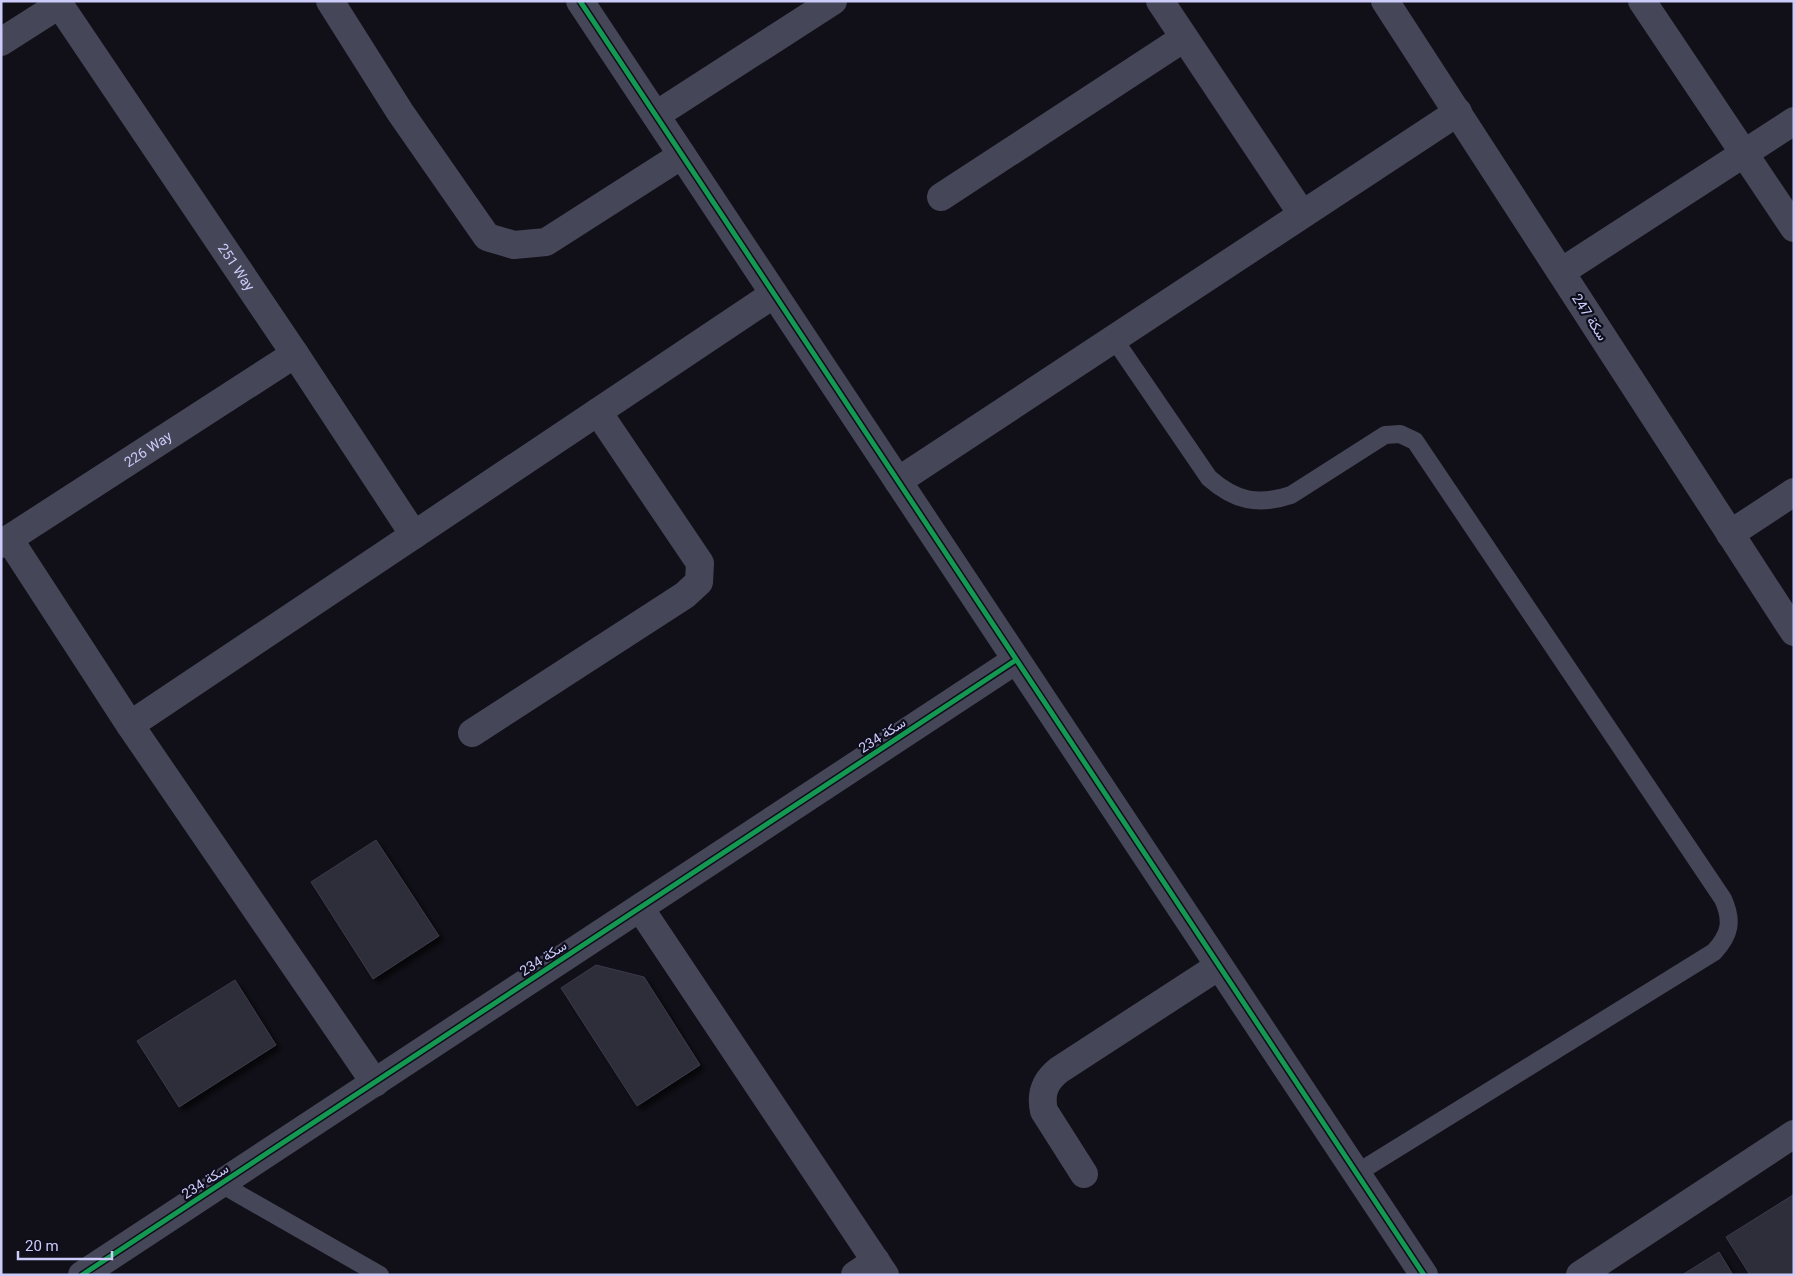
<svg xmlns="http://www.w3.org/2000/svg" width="1795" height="1276" viewBox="0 0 1795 1276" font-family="Roboto,Vazirmatn,sans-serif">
<defs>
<filter id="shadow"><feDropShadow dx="4.5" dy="4.5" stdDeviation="2.5" flood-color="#0009"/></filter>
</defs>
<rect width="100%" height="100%" fill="#111018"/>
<!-- building -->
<g fill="#2e2d3a" stroke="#3c3a4b" filter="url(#shadow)">
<polygon points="376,840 439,936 373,979 311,882"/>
<polygon points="596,965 644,977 700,1065 637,1106 561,988"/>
<polygon points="235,980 276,1045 179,1107 137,1041"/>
<polygon points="1793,1195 1794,1275 1750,1275 1726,1237"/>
<polygon points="1719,1252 1733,1275 1682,1275"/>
</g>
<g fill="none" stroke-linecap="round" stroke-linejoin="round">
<!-- lane -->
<g stroke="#454658" stroke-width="18">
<path d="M1114,339L1209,478C1235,501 1258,506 1291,495L1385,435L1400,434L1415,441L1723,899C1733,921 1730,935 1714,952L1357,1173"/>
<polyline points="221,1184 380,1275"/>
</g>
<!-- street -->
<g stroke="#454658" stroke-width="28">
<path id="s1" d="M57,1L295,354L414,535"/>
<polyline points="330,1 400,112 487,237 514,245 546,242 682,155"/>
<polyline points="580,1 1424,1275"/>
<polyline points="1160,1 1302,214"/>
<polyline points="1385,1 1794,632"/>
<polyline points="1642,1 1794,228"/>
<polyline points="1,42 59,5"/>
<polyline points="656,115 833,1"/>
<polyline points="941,197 1184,38"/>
<polyline points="1561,272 1794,121"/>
<polyline points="898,481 1458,112"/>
<polyline points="1730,534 1794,492"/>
<polyline points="9,539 130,725 375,1083"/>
<path id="s2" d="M1,544L295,354"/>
<polyline points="130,725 774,294"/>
<polyline points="472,733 685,595 699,582 700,563 598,412"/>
<polyline points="640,908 885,1275"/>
<path d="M1084,1174L1044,1111C1040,1093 1045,1081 1059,1070L1219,966"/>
<polyline points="82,1275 1016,660"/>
<polyline points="855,1275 876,1261"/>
<polyline points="1580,1275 1794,1134"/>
</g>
<!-- cycleway casing -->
<g stroke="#0e0d1b" stroke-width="8">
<g id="cycleway">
<polyline points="580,1 1424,1275"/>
<polyline points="82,1275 1016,660"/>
</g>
</g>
<!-- cycleway -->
<use href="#cycleway" stroke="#139951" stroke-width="5"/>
</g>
<g text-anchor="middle" stroke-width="4.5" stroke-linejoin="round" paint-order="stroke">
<!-- street labels -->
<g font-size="14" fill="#cccbfa" stroke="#0e0d1b">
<text dy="5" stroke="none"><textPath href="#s1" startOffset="321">251 Way</textPath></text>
<text transform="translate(1590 317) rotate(57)" y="5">سكة 247</text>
<text dy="5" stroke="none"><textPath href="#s2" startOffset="175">226 Way</textPath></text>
<text transform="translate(882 735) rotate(-33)" y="5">سكة 234</text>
<text transform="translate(543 958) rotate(-33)" y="5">سكة 234</text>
<text transform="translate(205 1181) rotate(-33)" y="5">سكة 234</text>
</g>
</g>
<!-- border -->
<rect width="1795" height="1276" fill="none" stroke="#cccbfa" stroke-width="5"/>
<!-- scale -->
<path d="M18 1251v8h94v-8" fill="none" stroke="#cccbfa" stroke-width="2.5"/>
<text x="25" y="1251" font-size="15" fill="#cccbfa" stroke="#0e0d1b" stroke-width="4" paint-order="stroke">20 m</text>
</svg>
